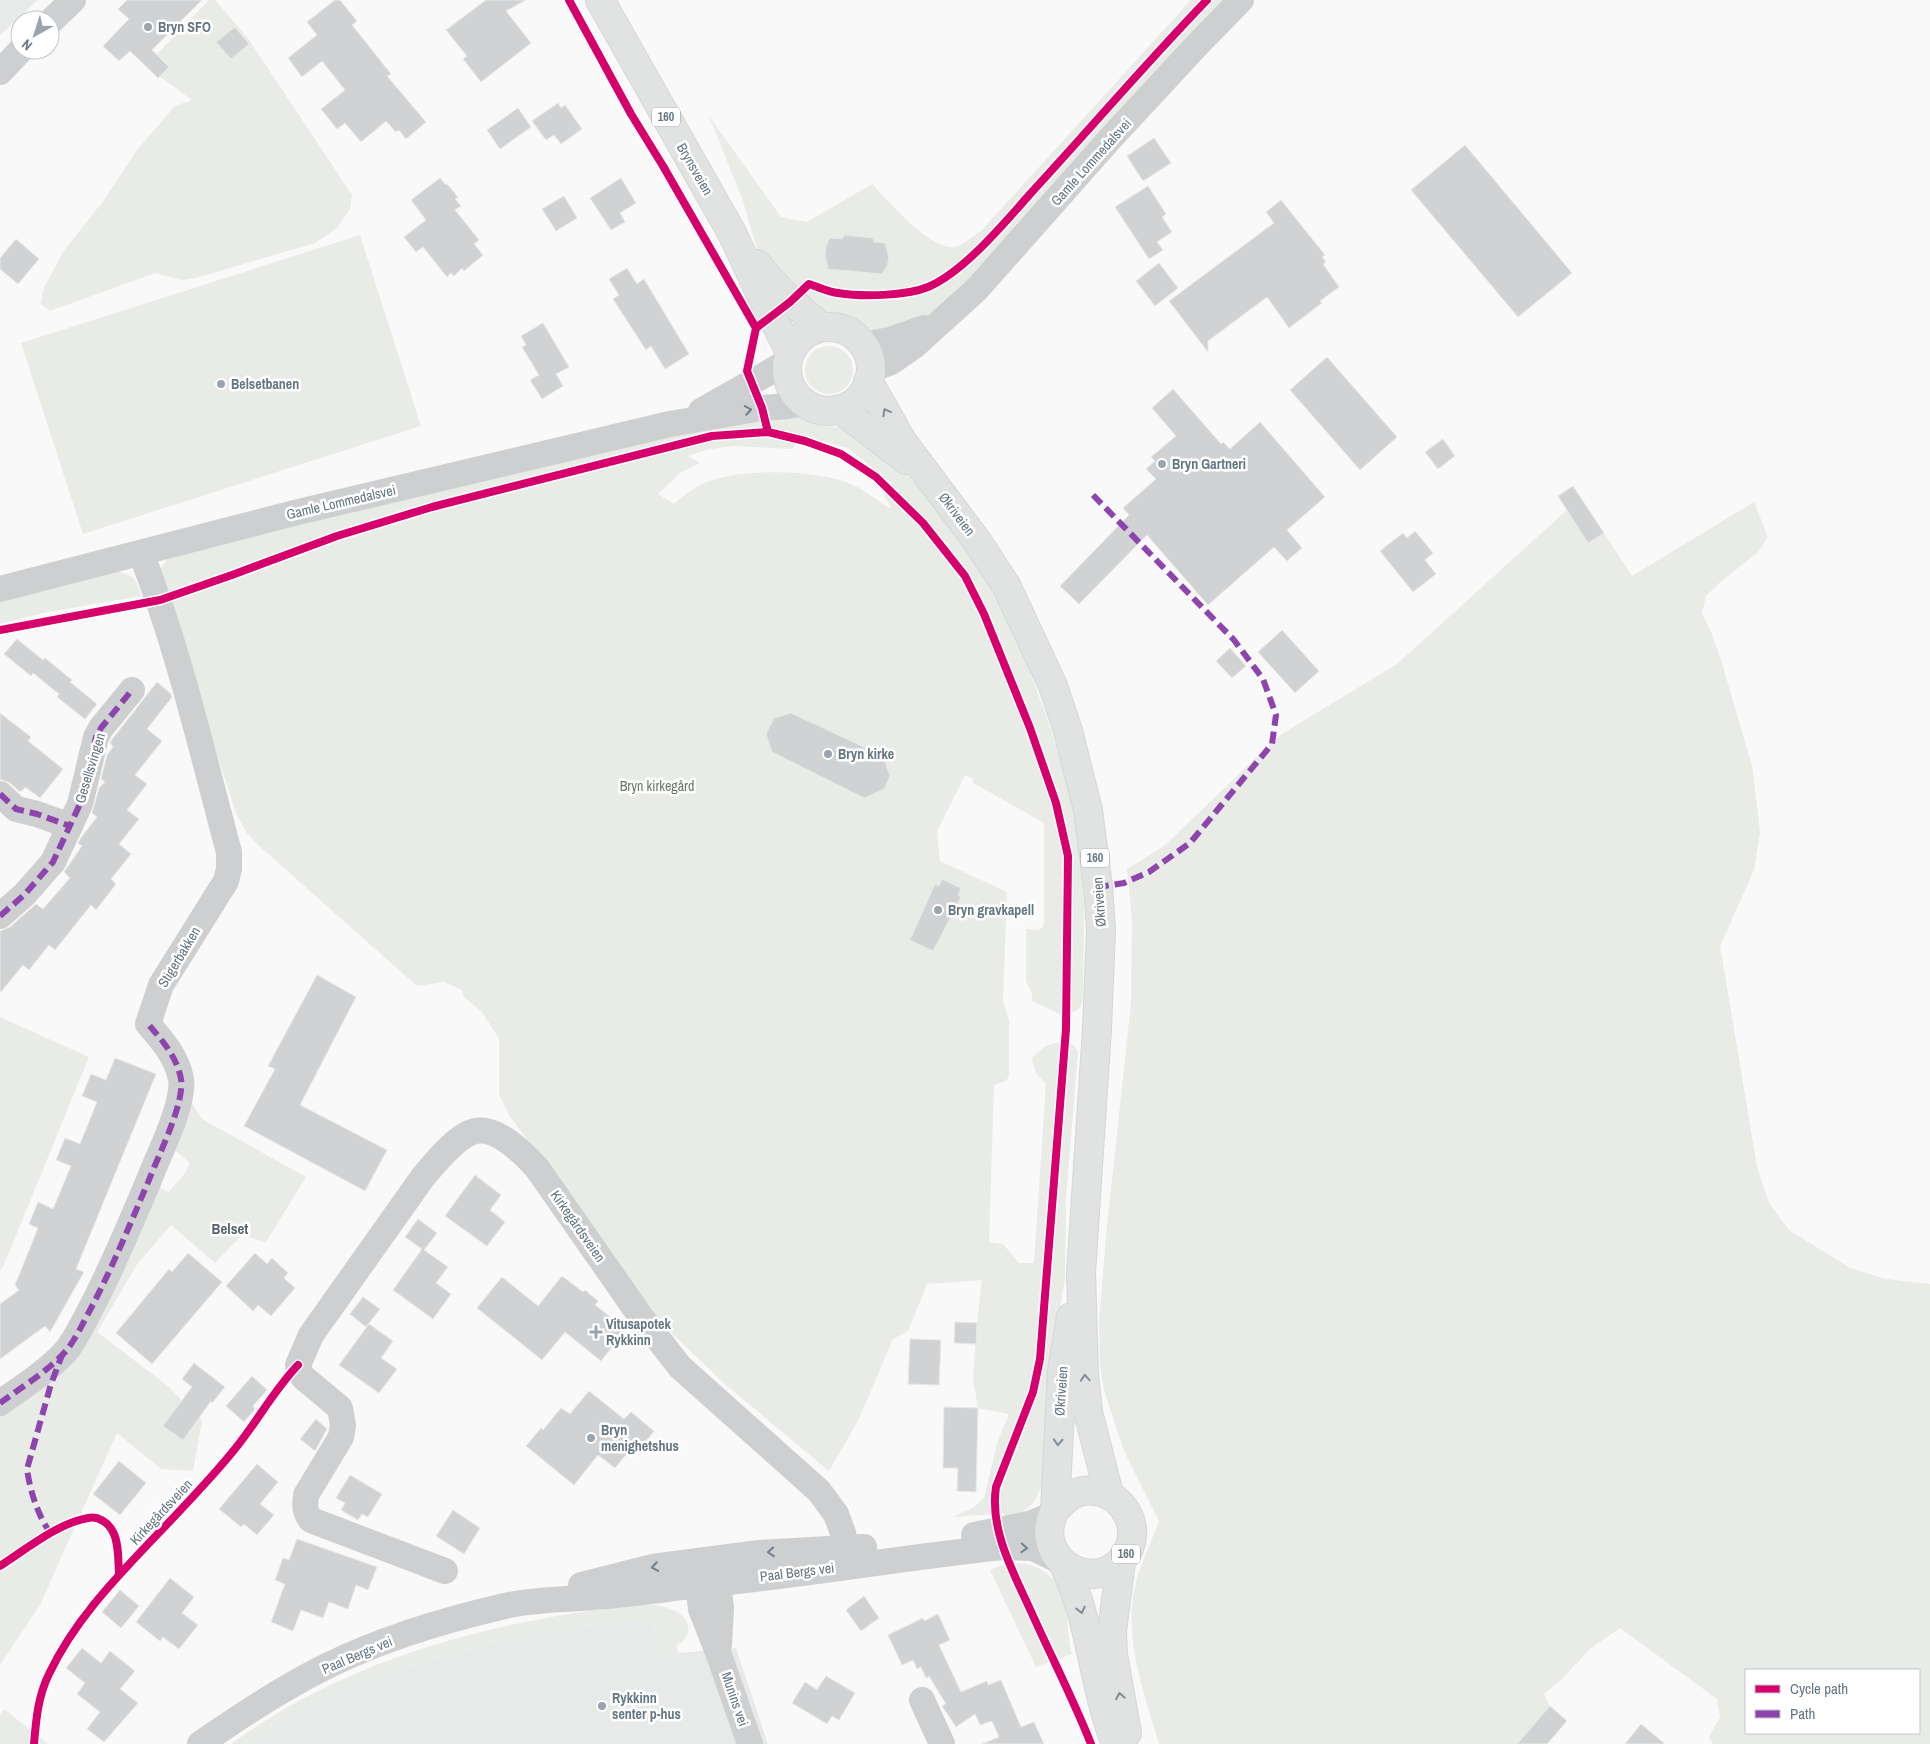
<svg xmlns="http://www.w3.org/2000/svg" width="1930" height="1744" viewBox="0 0 1930 1744" font-family="'Archivo Narrow',sans-serif">
<rect width="100%" height="100%" fill="#f9f9f9"/>
<!-- built -->
<g fill="#e8e9e9">
<polygon points="0,0 38,0 0,35"/>
<polygon points="651,1619 663,1658 679,1653 736,1648 768,1744 244,1744 282,1720 326,1697 383,1674 505,1639 621,1621"/>
</g>
<!-- green -->
<g fill="#e8ebe6" fill-rule="evenodd">
<polygon points="209,0 215,0 247,37 352,195 350,209 337,228 315,243 196,278 181,280 155,273 50,311 41,304 43,290 63,252 104,200 137,150 175,106 192,100 159,76 155,56"/>
<path d="M1191,0H1226L955,298L920,323L878,333L865,326L853,317L817,312L774,272L757,249L743,201L709,116L781,217L807,222L872,184C888,200 933,255 958,246C966,243 974,235 981,231Z"/>
<polygon points="360,235 421,426 83,534 21,343"/>
<circle cx="829" cy="370" r="24"/>
<path d="M791,414C800,418 809,423 819,425C830,428 842,425 852,431C912,468 959,530 993,590C1012,623 1025,659 1038,694C1058,747 1074,802 1081,858C1086,904 1083,951 1083,998C1081,1011 1075,1012 1062,1015L1032,1001V993L1026,981V929L1039,930L1044,926V823L972,782L973,779L965,775L937,831L940,861L1007,892L1003,1001L1009,1020V1076L1006,1081L994,1085L989,1242L1003,1244L1019,1263H1034L1046,1083C1036,1076 1034,1070 1032,1058C1047,1043 1053,1040 1074,1045L1078,1052L1066,1198L1065,1279L1053,1348L1042,1482C1036,1505 1028,1511 1006,1520L1004,1513L953,1517L974,1507L984,1498L998,1440L1009,1414L978,1408L973,1378L977,1323L982,1280L927,1284L908,1331L893,1339L859,1419L829,1471L727,1386L659,1321L509,1115L499,1094V1038L481,1011L464,997L462,990L444,982L417,986L258,845L246,832L236,813L158,572L167,559L179,555L379,505L696,430ZM797,435L848,448L891,483L883,494L892,509C879,503 867,491 853,485C818,469 740,468 705,483C693,488 683,496 674,504L658,494L680,473L700,463L688,456L705,450L732,446L792,449L794,447Z"/>
<path d="M1754,502L1768,537L1758,552L1718,584L1706,596L1702,613L1711,632L1721,660L1752,766L1758,814L1760,832L1754,870L1720,946L1757,1167L1769,1203L1789,1230L1850,1268L1886,1279L1930,1284V1744H1713L1709,1737L1720,1717L1717,1699L1620,1628L1591,1648L1561,1680L1544,1694L1550,1706L1517,1744H1159C1144,1692 1122,1636 1136,1582C1141,1562 1152,1541 1159,1521L1124,1451L1104,1390L1100,1366L1099,1320L1106,1236L1131,1003L1132,919L1127,869L1164,846L1280,735L1397,664L1567,510L1588,543L1604,533L1632,576ZM1746,1670H1919V1733H1746Z"/>
<path d="M114,571C133,574 137,578 141,596L43,613L0,624V602Z"/>
<polygon points="0,1017 89,1057 3,1267 0,1270"/>
<path d="M192,1103L202,1119L306,1177L266,1242L242,1235L215,1263L171,1225L138,1263L97,1332L168,1386L202,1421L193,1471L161,1469L117,1433L40,1605L0,1665V1412L57,1367L160,1188L169,1192C176,1182 188,1175 189,1162L177,1152L171,1149Z"/>
<path d="M1025,1563C1077,1579 1062,1614 1072,1654L1036,1667L990,1570L1002,1565Z"/>
<path d="M646,1604C655,1605 665,1606 673,1610C692,1618 694,1637 676,1646L679,1653L663,1658L651,1619L621,1621L504,1639L383,1674L326,1697L282,1720L244,1744H231C351,1656 499,1619 646,1604Z"/>
<polygon points="4,1709 48,1744 0,1744 0,1715"/>
</g>
<!-- building -->
<g fill="#d0d2d3" stroke="#e8e8e8">
<polygon points="127,0 202,0 152,50 169,67 158,78 130,51 119,61 103,46 129,19 118,9"/>
<polygon points="335,0 340,0 357,21 352,25 391,74 387,76 426,122 406,139 399,130 396,132 386,121 361,142 345,123 337,129 321,109 345,90 322,61 302,77 288,58 317,35 307,22"/>
<polygon points="486,0 526,0 506,11 531,43 481,82 463,59 467,56 446,30"/>
<polygon points="235,27 249,44 231,59 216,42"/>
<polygon points="558,103 561,108 565,105 582,129 561,144 554,135 546,140 532,121"/>
<polygon points="518,108 531,127 500,149 487,130"/>
<polygon points="1154,138 1171,163 1143,181 1127,156"/>
<polygon points="1465,145 1572,273 1518,317 1411,190"/>
<polygon points="440,178 446,185 447,184 458,197 455,199 461,206 455,210 479,240 474,244 483,255 464,271 462,268 454,276 451,273 447,277 423,247 416,252 404,237 426,220 411,200"/>
<polygon points="621,178 636,203 620,213 625,222 611,230 590,198"/>
<polygon points="1148,186 1166,214 1162,217 1172,232 1157,242 1163,250 1149,259 1115,207"/>
<polygon points="564,196 577,218 556,231 542,209"/>
<polygon points="1281,200 1325,255 1322,257 1326,262 1323,264 1339,287 1320,301 1322,303 1289,328 1267,297 1208,341 1208,352 1169,301 1274,223 1266,212"/>
<polygon points="844,235 873,238 874,242 885,243 889,258 887,266 882,274 828,269 825,255 826,246 830,238 842,239"/>
<polygon points="16,239 39,259 18,284 0,269 0,258"/>
<polygon points="1159,263 1178,288 1155,306 1136,281"/>
<polygon points="627,268 637,284 644,279 689,354 665,369 651,346 646,350 613,299 619,295 609,279"/>
<polygon points="543,323 569,367 556,374 563,386 542,399 530,380 539,375 522,347 526,345 521,336"/>
<polygon points="1327,357 1397,437 1360,470 1290,390"/>
<polygon points="1173,389 1221,444 1223,442 1230,449 1260,422 1325,497 1287,530 1302,548 1287,561 1274,547 1208,605 1147,535 1079,604 1060,586 1129,515 1123,508 1156,479 1146,469 1155,461 1151,457 1176,436 1152,408"/>
<polygon points="1443,439 1455,456 1438,469 1425,452"/>
<polygon points="1573,486 1604,533 1588,543 1558,496"/>
<polygon points="1415,531 1433,553 1425,560 1436,574 1413,592 1380,551 1403,533 1407,538"/>
<polygon points="1282,630 1319,671 1295,693 1258,652"/>
<polygon points="17,639 43,660 45,658 72,680 70,682 97,704 85,719 57,697 59,694 33,673 31,676 4,654"/>
<polygon points="1230,648 1246,666 1232,678 1216,661"/>
<polygon points="157,682 171,694 172,697 147,729 162,741 135,775 147,784 127,810 139,819 119,844 131,854 111,879 116,884 96,910 91,905 55,950 49,945 29,970 23,965 0,993 0,931 10,927 36,904 43,909 70,878 64,872 82,846 78,843 80,839 97,817 92,813 99,788 105,782 101,779 107,755 113,747 110,742"/>
<polygon points="0,713 31,737 28,741 63,769 40,798 25,787 22,791 19,791 10,783 0,779"/>
<polygon points="791,713 883,756 890,776 884,789 864,798 772,752 766,734 774,718"/>
<polygon points="942,879 961,888 958,895 961,897 933,951 910,940 935,884 939,886"/>
<polygon points="317,975 356,997 300,1105 387,1150 365,1191 244,1126 275,1069 268,1066"/>
<polygon points="115,1058 156,1074 76,1269 84,1272 50,1332 45,1326 0,1359 0,1304 19,1290 15,1285 38,1228 29,1224 38,1202 53,1209 71,1166 56,1160 65,1138 80,1144 97,1102 82,1096 91,1074 106,1080"/>
<polygon points="475,1175 501,1195 490,1210 505,1222 487,1246 445,1216"/>
<polygon points="418,1219 437,1233 424,1250 448,1267 436,1283 451,1294 433,1319 393,1290 422,1249 405,1237"/>
<polygon points="188,1253 222,1282 152,1364 116,1333 169,1269 172,1272"/>
<polygon points="255,1253 267,1264 272,1258 288,1273 284,1278 295,1288 271,1316 258,1305 253,1311 226,1286"/>
<polygon points="562,1276 583,1292 585,1290 598,1301 595,1305 626,1329 601,1361 565,1332 542,1360 477,1308 502,1277 538,1306"/>
<polygon points="363,1297 380,1309 366,1327 350,1314"/>
<polygon points="955,1322 977,1323 976,1344 954,1343"/>
<polygon points="369,1324 393,1341 381,1358 397,1369 379,1393 339,1365"/>
<polygon points="910,1339 941,1340 939,1385 908,1384"/>
<polygon points="194,1363 225,1387 212,1403 211,1401 183,1440 163,1426 192,1387 182,1379"/>
<polygon points="252,1376 267,1390 253,1406 255,1409 244,1422 226,1406"/>
<polygon points="589,1391 624,1419 631,1412 654,1431 640,1449 634,1445 615,1468 598,1455 574,1485 526,1446 541,1428 543,1430 561,1408 570,1414"/>
<polygon points="944,1407 978,1408 976,1492 957,1491 958,1468 943,1468"/>
<polygon points="316,1419 327,1429 315,1451 300,1439"/>
<polygon points="119,1461 146,1483 120,1515 93,1494"/>
<polygon points="257,1464 278,1482 260,1504 274,1515 257,1535 244,1524 241,1527 219,1509"/>
<polygon points="350,1475 382,1494 368,1517 362,1514 358,1520 341,1510 345,1503 336,1498"/>
<polygon points="453,1510 480,1528 464,1554 436,1536"/>
<polygon points="297,1539 377,1567 368,1590 356,1585 348,1609 329,1602 323,1618 301,1610 293,1631 271,1622 285,1584 275,1580 283,1558 289,1560"/>
<polygon points="170,1578 194,1597 182,1613 198,1625 179,1649 163,1637 160,1641 136,1622"/>
<polygon points="120,1590 139,1606 121,1628 102,1612"/>
<polygon points="864,1596 879,1618 861,1631 846,1610"/>
<polygon points="938,1614 950,1640 939,1645 961,1692 987,1681 988,1685 1001,1680 1021,1727 1034,1722 1044,1744 982,1744 999,1737 992,1721 980,1725 975,1714 956,1727 942,1706 946,1704 929,1676 926,1678 921,1667 917,1669 913,1660 902,1665 888,1635 923,1618 924,1621"/>
<polygon points="82,1648 101,1663 110,1651 135,1671 120,1689 138,1703 104,1742 87,1729 100,1712 77,1694 85,1683 66,1668"/>
<polygon points="826,1676 855,1693 839,1720 832,1716 827,1724 792,1703 805,1682 817,1690"/>
<polygon points="1550,1706 1567,1721 1547,1744 1517,1744"/>
<polygon points="1641,1724 1665,1744 1625,1744"/>
</g>
<g fill="none" stroke-linecap="round" stroke-linejoin="round">
<!-- major casing -->
<g stroke="#d5d6d7" stroke-width="30">
<g id="major">
<polyline points="600,0 732,233 760,293 790,352"/>
<path d="M757,264C776,289 798,308 822,327"/>
<circle cx="829" cy="369" r="42"/>
<polyline points="868,381 902,441 977,541 1007,587 1053,686 1068,731 1088,810 1098,887 1101,929 1097,1029 1081,1273 1084,1374 1088,1412 1109,1494"/>
<polyline points="840,409 906,460"/>
<path d="M1055,1510C1062,1503 1068,1495 1079,1492C1114,1482 1146,1522 1126,1554C1098,1599 1029,1560 1055,1510L1062,1371L1071,1317"/>
<polyline points="1121,1561 1112,1631 1113,1655 1127,1733"/>
<path d="M1064,1565C1091,1619 1093,1687 1116,1744"/>
</g>
</g>
<!-- minor -->
<g stroke="#cecfd0" stroke-width="26">
<polyline points="50,22 73,0"/>
<polyline points="0,72 21,50"/>
<polyline points="863,345 890,340 924,328"/>
<polyline points="870,370 891,362 914,346 977,289 1109,140 1199,43 1241,0"/>
<polyline points="701,411 787,362"/>
<polyline points="0,589 298,512 670,424 762,408 788,406 804,403"/>
<polyline points="0,794 16,809 37,814 70,826"/>
<polyline points="0,916 24,895 53,862 80,804 96,737 101,728 132,690"/>
<path d="M0,1403C22,1387 48,1371 66,1351C75,1340 82,1325 89,1312C112,1269 130,1224 149,1180C158,1156 185,1103 181,1079C177,1057 162,1040 148,1024L161,985L226,881L229,869V852C202,752 179,650 141,553"/>
<polyline points="974,1535 1029,1524 1052,1515"/>
<polyline points="701,1568 698,1584 701,1609 719,1655 750,1744"/>
<polyline points="709,1569 718,1583 721,1608 719,1645"/>
<path d="M445,1571L311,1520C304,1511 305,1505 306,1495L341,1437L343,1425L340,1408L304,1378L300,1373L298,1365L311,1335L423,1177C435,1163 457,1135 475,1131C497,1126 524,1154 537,1168L641,1317L680,1367L819,1491L836,1514L843,1533L850,1566"/>
<polyline points="581,1585 652,1567 759,1553 864,1547"/>
<polyline points="922,1700 942,1744"/>
<path d="M200,1744C240,1716 281,1689 325,1667C381,1639 444,1620 505,1606C534,1599 564,1600 593,1597C635,1594 677,1587 719,1583C814,1573 908,1557 1003,1547L1033,1548L1060,1561"/>
</g>
<!-- major -->
<use href="#major" stroke="#e1e2e2" stroke-width="28"/>
<!-- quiet -->
<g stroke="#8e44ad" stroke-width="6" stroke-dasharray="12 6" stroke-linecap="butt">
<polyline points="1093,495 1234,640 1263,679 1276,715 1272,744 1190,843 1149,872 1124,883 1098,887"/>
<polyline points="0,794 16,809 37,814 70,826"/>
<polyline points="0,916 24,895 53,862 80,804 96,737 101,728 132,690"/>
<path d="M0,1403C22,1387 48,1371 66,1351C75,1340 82,1325 89,1312C112,1269 130,1224 149,1180C158,1156 185,1103 181,1079C177,1057 162,1040 148,1024"/>
<path d="M51,1534C38,1516 30,1491 27,1469L51,1384L62,1355"/>
</g>
<!-- cycleway casing -->
<g stroke="#fff" stroke-width="11">
<g id="cycleway">
<polyline points="569,0 631,114 663,166 756,328"/>
<path d="M768,432L762,408L747,371L756,328L790,302L809,284C819,287 828,292 838,293C862,297 906,296 928,287C964,272 1005,222 1031,193C1090,129 1146,63 1207,0"/>
<path d="M0,630L160,600L232,575L337,536L432,507L712,436L768,432L805,441L841,454L876,477L923,523L965,576L984,614L1030,728L1056,803L1068,856L1066,1029L1040,1359L1033,1392L996,1487C989,1532 1016,1577 1034,1618C1053,1660 1074,1701 1091,1744"/>
<path d="M0,1566C25,1550 58,1523 88,1518C98,1516 108,1522 113,1532C119,1543 118,1560 119,1573"/>
<path d="M34,1744C36,1720 38,1696 49,1674C73,1623 112,1582 150,1542C177,1514 205,1485 230,1455C255,1426 272,1392 298,1365"/>
</g>
</g>
<!-- cycleway -->
<use href="#cycleway" stroke="#d6006c" stroke-width="8"/>
</g>
<!-- one-way arrows -->
<defs><path id="oneway-chevron" d="M-2-3.5L2.5 0L-2 3.5" fill="none" stroke-width="1.6" stroke-linecap="round" stroke-linejoin="round" transform="scale(1.25)"/></defs>
<g stroke="#707f8b">
<use href="#oneway-chevron" transform="translate(748 410) rotate(-10)"/>
<use href="#oneway-chevron" transform="translate(1024 1548) rotate(3)"/>
<use href="#oneway-chevron" transform="translate(771 1552) rotate(176)"/>
<use href="#oneway-chevron" transform="translate(655 1567) rotate(170)"/>
</g>
<g stroke="#7e8c96">
<use href="#oneway-chevron" transform="translate(886 412) rotate(-119)"/>
<use href="#oneway-chevron" transform="translate(1085 1378) rotate(-94)"/>
<use href="#oneway-chevron" transform="translate(1058 1442) rotate(93)"/>
<use href="#oneway-chevron" transform="translate(1081 1610) rotate(77)"/>
<use href="#oneway-chevron" transform="translate(1120 1696) rotate(-100)"/>
</g>
<!-- markers -->
<g fill="#99a4ac" stroke="#fff" stroke-width="2">
<circle cx="148" cy="27" r="5"/>
<circle cx="221" cy="384" r="5"/>
<circle cx="1162" cy="464" r="5"/>
<circle cx="828" cy="754" r="5"/>
<circle cx="938" cy="910" r="5"/>
<path d="M593.5 1324.5h5v5h5v5h-5v5h-5v-5h-5v-5h5z"/>
<circle cx="591" cy="1438" r="5"/>
<circle cx="602" cy="1706" r="5"/>
</g>
<g text-anchor="middle" stroke-width="5" stroke-linejoin="round" paint-order="stroke">
<!-- shield labels -->
<g fill="#fff" stroke="#939fa8" stroke-width="1">
<rect x="652" y="107.5" width="28" height="19" rx="4"/>
<rect x="1081" y="848.5" width="28" height="19" rx="4"/>
<rect x="1112" y="1544.5" width="28" height="19" rx="4"/>
</g>
<g font-size="12" font-weight="bold" fill="#657683">
<text x="666" y="121">160</text>
<text x="1095" y="862">160</text>
<text x="1126" y="1558">160</text>
</g>
<!-- poi labels -->
<g font-size="14" font-weight="bold" fill="#657683" stroke="#fff" text-anchor="start">
<text x="158" y="32">Bryn SFO</text>
<text x="231" y="389">Belsetbanen</text>
<text x="1172" y="469">Bryn Gartneri</text>
<text x="838" y="759">Bryn kirke</text>
<text x="948" y="915">Bryn gravkapell</text>
<text x="606" y="1329">Vitusapotek<tspan x="606" dy="16">Rykkinn</tspan></text>
<text x="601" y="1435">Bryn<tspan x="601" dy="16">menighetshus</tspan></text>
<text x="612" y="1703">Rykkinn<tspan x="612" dy="16">senter p-hus</tspan></text>
</g>
<!-- street labels -->
<g font-size="14" fill="#657683" stroke="#fff">
<text transform="translate(1091 162) rotate(-48)" y="5">Gamle Lommedalsvei</text>
<text transform="translate(695 169) rotate(60)" y="5">Brynsveien</text>
<text transform="translate(341 502) rotate(-13)" y="5">Gamle Lommedalsvei</text>
<text transform="translate(957 514) rotate(53)" y="5">Økriveien</text>
<text transform="translate(90 768) rotate(-73)" y="5">Gesellsvingen</text>
<text transform="translate(1099 902) rotate(-94)" y="5">Økriveien</text>
<text transform="translate(179 957) rotate(-59)" y="5">Stigerbakken</text>
<text transform="translate(578 1226) rotate(55)" y="5">Kirkegårdsveien</text>
<text transform="translate(1061 1391) rotate(-86)" y="5">Økriveien</text>
<text transform="translate(161 1512) rotate(-47)" y="5">Kirkegårdsveien</text>
<text transform="translate(797 1572) rotate(-7)" y="5">Paal Bergs vei</text>
<text transform="translate(357 1655) rotate(-23)" y="5">Paal Bergs vei</text>
<text transform="translate(735 1699) rotate(71)" y="5">Munins vei</text>
</g>
<!-- park labels -->
<g font-size="14" fill="#687a64" stroke="#fff">
<text x="657" y="791">Bryn kirkegård</text>
</g>
<!-- neighbourhood labels -->
<g font-size="15" font-weight="bold" fill="#57646e" stroke="#fff">
<text x="230" y="1234">Belset</text>
</g>
</g>
<!-- legend -->
<rect x="1745" y="1669" width="175" height="65" fill="#ffffff" stroke="#c1c8cd"/>
<rect x="1755" y="1685" width="25" height="8" fill="#d6006c" stroke="#c1c8cd"/>
<text x="1790" y="1694" font-size="15" fill="#657683">Cycle path</text>
<rect x="1755" y="1710" width="25" height="8" fill="#8e44ad" stroke="#c1c8cd"/>
<text x="1790" y="1719" font-size="15" fill="#657683">Path</text>
<!-- north arrow -->
<g transform="translate(35 35) rotate(219)"><circle r="24" fill="#ffffff" stroke="#c1c8cd"/>
<path d="M0-4L9 19L0 12L-9 19Z" fill="#99a4ac"/>
<text y="-8" font-size="14" font-weight="bold" text-anchor="middle" fill="#657683">N</text>
</g>
</svg>
